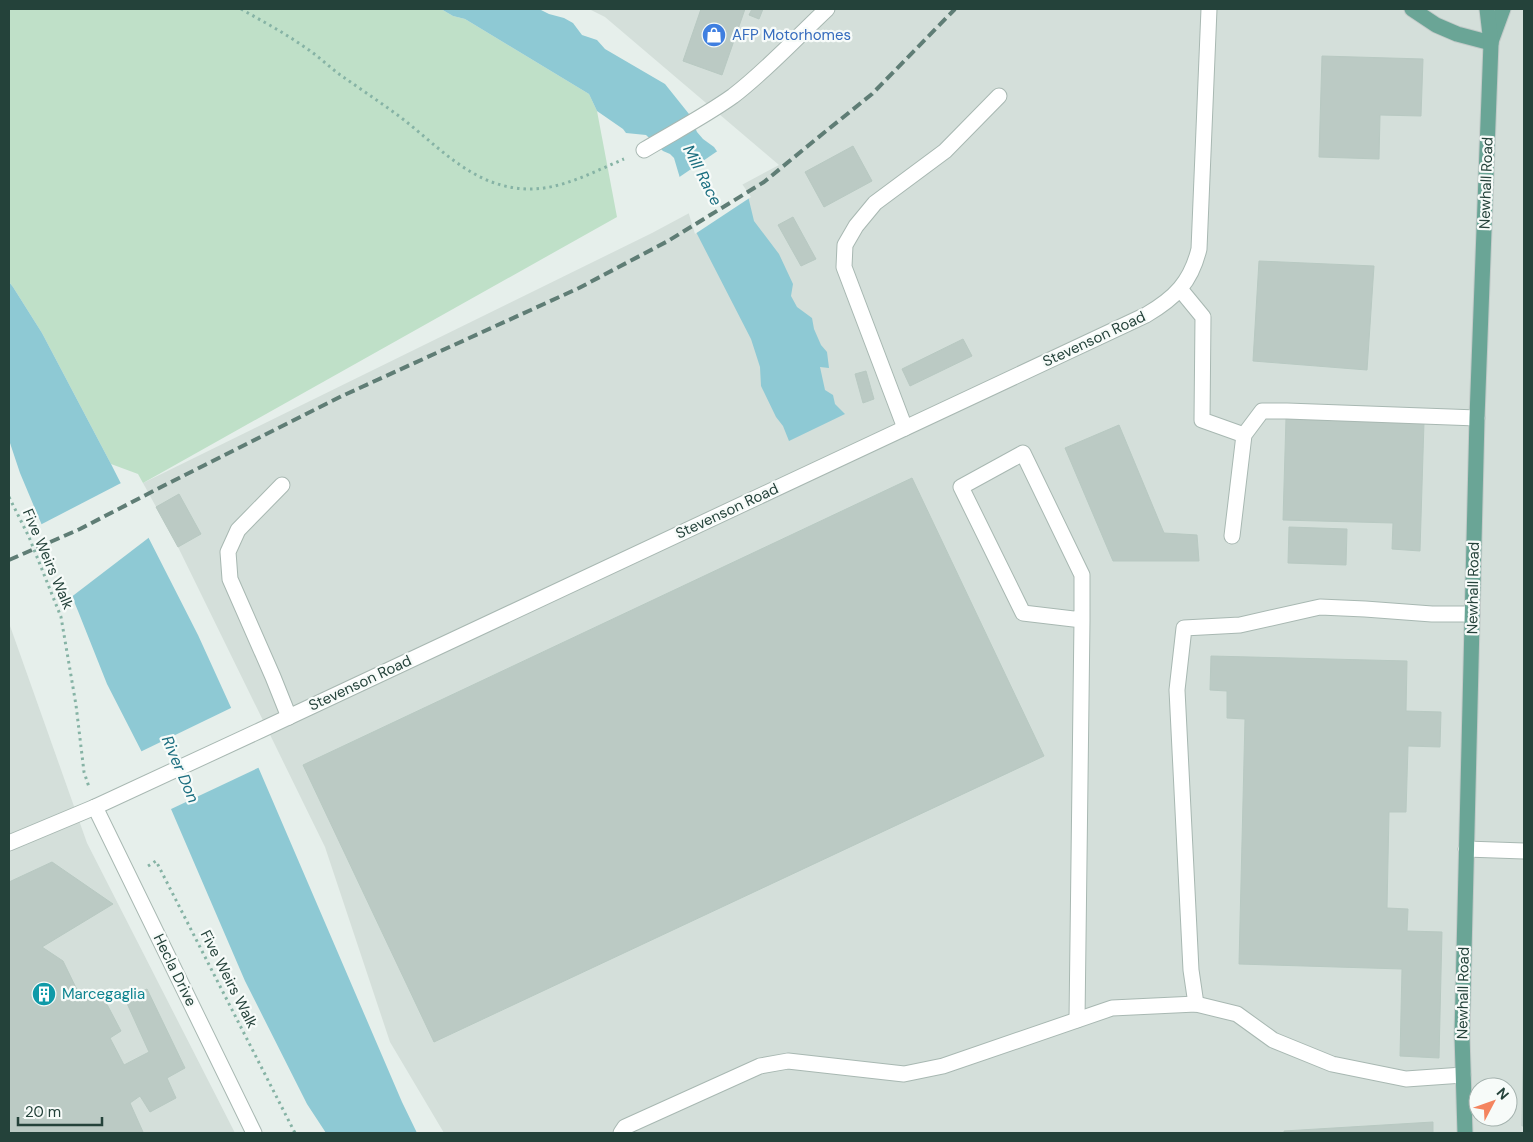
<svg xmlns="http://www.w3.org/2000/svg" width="1533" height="1142" viewBox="0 0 1533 1142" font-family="'DM Sans',sans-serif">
<rect width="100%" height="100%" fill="#e6efeb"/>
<!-- built -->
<g fill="#d4dfda" fill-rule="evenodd">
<path d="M589,9H1524V1133H444L390,1042L325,847L178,547L143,483L652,233L779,165L605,17ZM1478,1087H1508V1117H1478Z"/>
<polygon points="9,623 87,843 235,1133 9,1133"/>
</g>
<!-- green -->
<polygon fill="#bfe0c8" points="9,9 441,9 453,16 465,19 589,94 597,111 617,217 143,483 138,474 111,464 42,333 13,287 9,282"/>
<!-- water -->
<g fill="#8ec9d4">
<polygon points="441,9 539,9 549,14 564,18 573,23 582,35 597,40 605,49 665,84 689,114 697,132 703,139 714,147 748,196 754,221 779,254 793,284 791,296 797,307 812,318 814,329 821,345 827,352 829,368 820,367 825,390 833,395 835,404 845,414 789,441 783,426 776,417 761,386 760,367 751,339 696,232 674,158 670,154 663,151 646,135 626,133 623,129 597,111 589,94 465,19 453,16"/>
<polygon points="9,282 13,287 42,333 111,464 198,635 259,769 402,1102 417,1133 326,1133 307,1104 245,981 171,809 107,684 78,611 20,473 9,440"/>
</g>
<!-- pier -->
<g fill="#e6efeb">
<polygon points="719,150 751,197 695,234 678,178"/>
<polygon points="123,482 151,536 70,598 40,525"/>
<polygon points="233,707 260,767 169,810 138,753"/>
</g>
<!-- building -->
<g fill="#bbcac4" stroke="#b8c9c2">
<polygon points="701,9 745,9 722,75 683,61"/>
<polygon points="752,9 763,9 759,19 749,15"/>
<polygon points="1322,56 1423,59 1421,116 1380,115 1379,159 1319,157"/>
<polygon points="853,146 872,181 824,207 805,172"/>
<polygon points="793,217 816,259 801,266 778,225"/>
<polygon points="1259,261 1374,266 1367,370 1253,361"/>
<polygon points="963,339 972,356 910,386 902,369"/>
<polygon points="866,371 874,399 863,403 855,374"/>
<polygon points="1286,418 1424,422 1420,551 1392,549 1393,523 1283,520"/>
<polygon points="1119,425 1164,533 1197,535 1199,561 1113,561 1065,448"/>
<polygon points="912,478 1044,756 434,1042 303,765"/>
<polygon points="179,494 201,534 178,547 156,507"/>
<polygon points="1289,527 1347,529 1346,565 1288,563"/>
<polygon points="1211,656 1407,661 1406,711 1441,712 1440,747 1408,746 1406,812 1389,812 1387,908 1408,909 1407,931 1442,932 1439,1058 1400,1056 1402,969 1239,964 1245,719 1227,718 1227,691 1210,690"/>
<polygon points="52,862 113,904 42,947 63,961 81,998 100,991 121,1031 110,1038 124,1065 149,1052 125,999 147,989 185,1068 167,1078 176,1098 150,1112 140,1096 130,1103 143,1132 141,1133 9,1133 9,882"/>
<polygon points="1524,1015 1524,1126 1522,1126"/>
<polygon points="1433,1122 1433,1133 1284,1133 1284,1131"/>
</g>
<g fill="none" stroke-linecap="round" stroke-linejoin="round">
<!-- minor casing -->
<g stroke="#a8b8b2" stroke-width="17">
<g id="minor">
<path d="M644,150C674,132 705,116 733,96C766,71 797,37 827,9"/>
<polyline points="1180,289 1203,317 1202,420 1244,435"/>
<polyline points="905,428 844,267 845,245 856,226 875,203 945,151 999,96"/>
<polyline points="282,485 238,530 228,552 230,579 273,677 289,717"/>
<polyline points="1232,536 1244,435 1262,411 1287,411 1477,418"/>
<polyline points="95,807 254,1133"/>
<path d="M9,843L95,807L261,730L1146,315C1175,298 1191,282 1199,249L1209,9"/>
<polyline points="1466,849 1524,851"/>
<polyline points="1196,1004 1191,970 1177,690 1184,628 1240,625 1320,607 1365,609 1432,614 1472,614"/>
<polyline points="1077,1020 1082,620 1082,575 1023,453 961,487 1023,613 1082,620"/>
<polyline points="621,1133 625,1127 760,1066 788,1061 904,1074 943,1066 1112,1008 1196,1004 1237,1014 1273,1040 1332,1064 1406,1079 1463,1075"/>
</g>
</g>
<!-- major casing -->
<g stroke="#c2cac8" stroke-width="17">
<g id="major">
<polyline points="1412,9 1436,25 1457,34 1491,43"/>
<polyline points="1492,39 1503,9"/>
<polyline points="1465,1133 1462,1035 1477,418 1491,43 1487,9"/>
</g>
</g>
<!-- path -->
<g stroke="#86b3a5" stroke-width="3" stroke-dasharray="2.5 4" stroke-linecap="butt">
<path d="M241,9C262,21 283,32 303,46C316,54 327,65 339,74C356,86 374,98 392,111C436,142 469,187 527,189C561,190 593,172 624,159"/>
<polyline points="9,497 29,537 61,617 76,705 84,772 89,787"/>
<polyline points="148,866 156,861 295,1133"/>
</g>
<!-- minor -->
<use href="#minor" stroke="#fff" stroke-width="15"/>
<!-- major -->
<use href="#major" stroke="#6aa596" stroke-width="15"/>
<!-- rail -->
<polyline stroke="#5f7d75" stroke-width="4" stroke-dasharray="10 5" stroke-linecap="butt" points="9,560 80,529 165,485 342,396 579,288 668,241 764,182 815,140 872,94 955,9"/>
</g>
<!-- icons -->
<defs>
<g id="shop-disc" transform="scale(1.25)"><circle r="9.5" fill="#3f7fe0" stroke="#f7fbf9"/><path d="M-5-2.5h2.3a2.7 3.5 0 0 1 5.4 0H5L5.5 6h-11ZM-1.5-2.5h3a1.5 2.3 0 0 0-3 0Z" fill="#fff"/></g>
<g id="building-disc" transform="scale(1.25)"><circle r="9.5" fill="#0f9aa8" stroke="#f7fbf9"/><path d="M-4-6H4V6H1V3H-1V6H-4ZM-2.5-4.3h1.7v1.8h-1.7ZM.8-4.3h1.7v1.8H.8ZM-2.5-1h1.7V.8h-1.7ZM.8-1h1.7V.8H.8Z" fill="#fff"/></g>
</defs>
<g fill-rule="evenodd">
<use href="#shop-disc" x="714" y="35"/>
<use href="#building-disc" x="44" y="994"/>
</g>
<g text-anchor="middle" stroke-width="4.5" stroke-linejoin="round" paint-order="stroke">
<!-- shop labels -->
<g font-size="15" fill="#366cbe" stroke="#f7fbf9" text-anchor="start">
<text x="732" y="40">AFP Motorhomes</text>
</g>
<!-- street labels -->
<g font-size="15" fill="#24423a" stroke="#f7fbf9">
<text transform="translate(1486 183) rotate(-88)" y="5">Newhall Road</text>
<text transform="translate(1094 339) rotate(-25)" y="5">Stevenson Road</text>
<text transform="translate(727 511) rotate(-25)" y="5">Stevenson Road</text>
<text transform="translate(48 559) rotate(67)" y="5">Five Weirs Walk</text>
<text transform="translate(1473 588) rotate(-89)" y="5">Newhall Road</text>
<text transform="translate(360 683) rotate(-25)" y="5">Stevenson Road</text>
<text transform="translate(175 970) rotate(64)" y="5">Hecla Drive</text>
<text transform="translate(229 979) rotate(63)" y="5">Five Weirs Walk</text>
<text transform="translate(1463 993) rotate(-89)" y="5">Newhall Road</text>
</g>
<!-- culture labels -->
<g font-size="15" fill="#0d838f" stroke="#f7fbf9" text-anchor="start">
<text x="62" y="999">Marcegaglia</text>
</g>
<!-- water labels -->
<g font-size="16" font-style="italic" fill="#1c6f80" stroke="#f7fbf9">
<text transform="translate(703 175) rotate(63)" y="6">Mill Race</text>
<text transform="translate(181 769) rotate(67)" y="6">River Don</text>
</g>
</g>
<!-- border -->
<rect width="1533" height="1142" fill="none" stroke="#24423a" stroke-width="20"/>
<!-- north arrow -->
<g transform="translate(1493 1102) rotate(49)"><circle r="24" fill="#f7fbf9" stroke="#a3b1ad"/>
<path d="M0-4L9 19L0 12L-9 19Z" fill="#f4845f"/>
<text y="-8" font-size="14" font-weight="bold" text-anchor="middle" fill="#24423a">N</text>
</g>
<!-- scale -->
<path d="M18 1117v8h84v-8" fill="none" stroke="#24423a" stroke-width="2.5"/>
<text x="25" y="1117" font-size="15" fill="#24423a" stroke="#f7fbf9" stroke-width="4" paint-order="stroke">20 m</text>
</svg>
